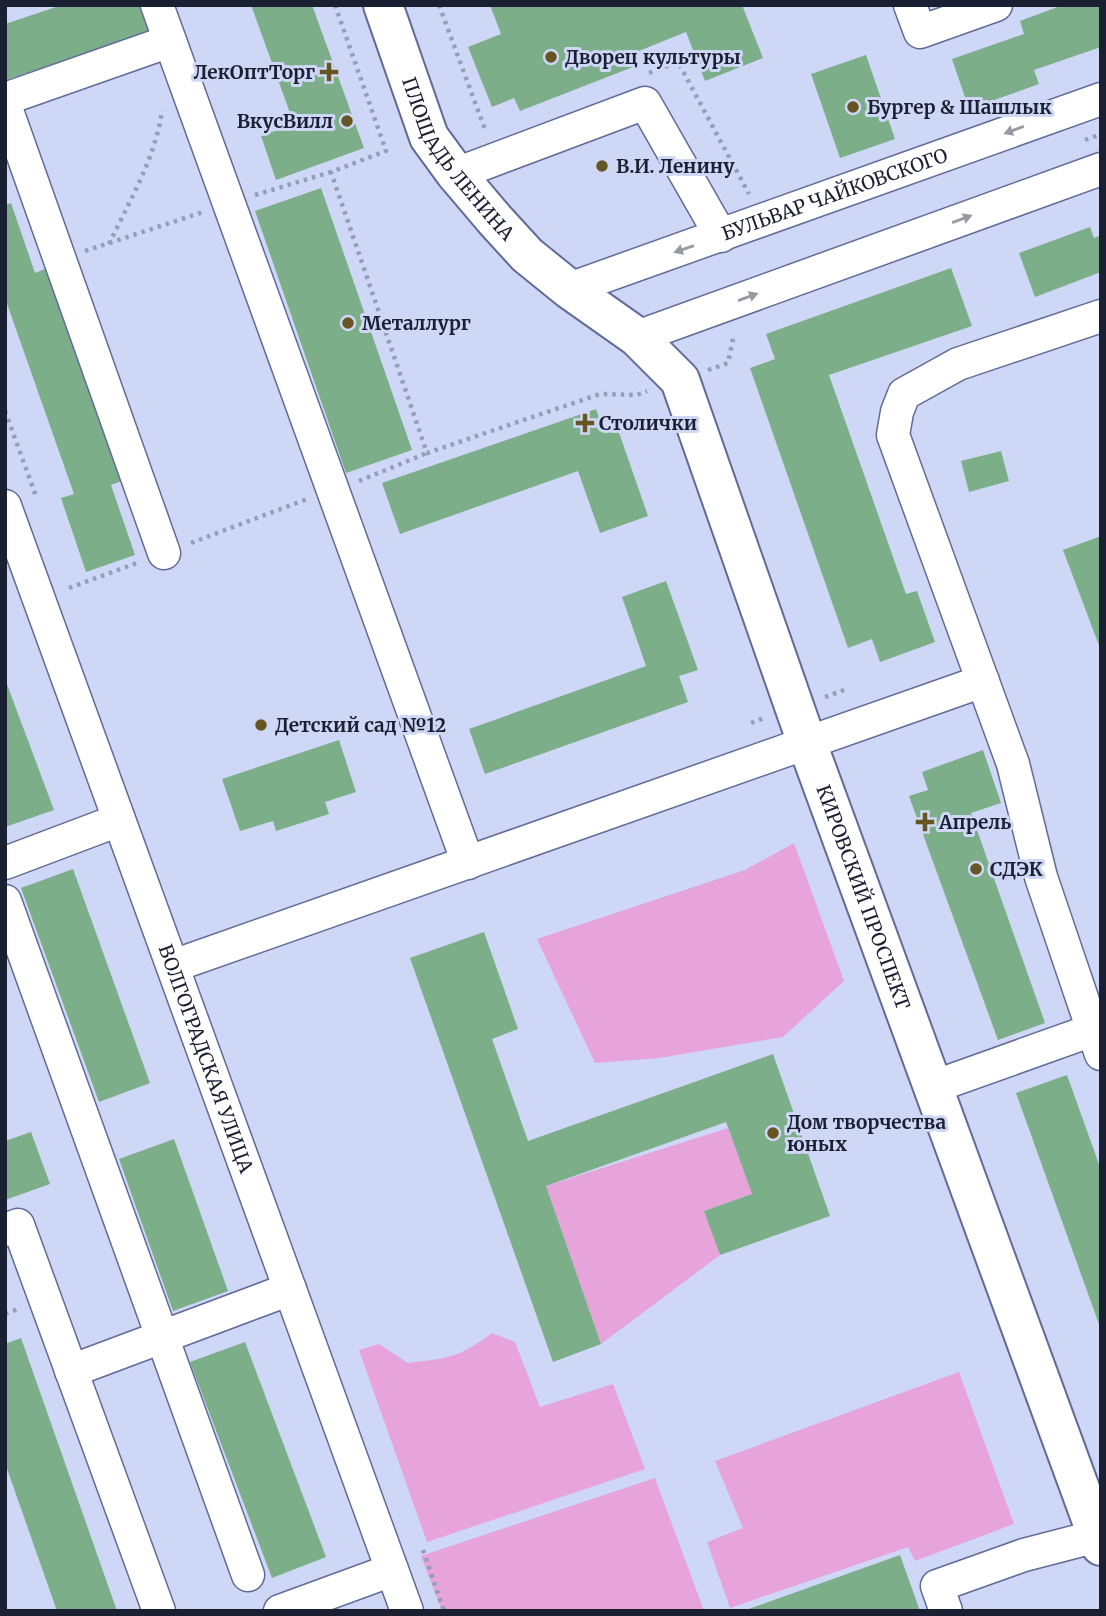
<svg xmlns="http://www.w3.org/2000/svg" width="1106" height="1616" viewBox="0 0 1106 1616" font-family="Merriweather,serif">
<rect width="100%" height="100%" fill="#cfd7f6"/>
<!-- green -->
<g fill="#e6a4da">
<polygon points="794,843 844,981 783,1037 659,1058 595,1063 537,939 745,870"/>
<polygon points="728,1128 752,1194 704,1211 720,1255 601,1344 546,1186"/>
<path d="M492,1333L515,1342L540,1407L613,1384L645,1469L427,1542L359,1350L379,1344L408,1363C449,1358 458,1358 492,1333Z"/>
<polygon points="959,1372 1014,1524 915,1561 908,1547 730,1608 707,1542 743,1528 715,1461"/>
<polygon points="655,1478 704,1611 442,1611 421,1556"/>
</g>
<!-- building -->
<g fill="#7cae8a">
<polygon points="62,5 140,5 150,33 5,80 5,24"/>
<polygon points="251,5 312,5 364,148 276,180 261,136 294,124"/>
<polygon points="490,5 742,5 763,58 705,81 686,32 629,55 633,67 520,111 514,98 492,107 468,47 501,34"/>
<polygon points="1063,5 1101,5 1101,47 1034,70 1039,84 969,109 952,59 1024,34 1020,21"/>
<polygon points="866,55 895,139 840,158 811,74"/>
<polygon points="321,188 412,450 346,473 255,211"/>
<polygon points="11,203 35,273 50,267 124,480 111,485 135,555 86,572 61,498 74,494 5,298 5,205"/>
<polygon points="1090,227 1094,238 1101,235 1101,272 1035,297 1019,253"/>
<polygon points="951,268 972,326 829,375 906,594 917,591 935,642 880,662 872,639 848,648 750,368 775,359 766,334"/>
<polygon points="596,409 603,429 616,424 648,516 600,533 578,471 400,534 382,483"/>
<polygon points="1001,451 1009,481 969,492 961,461"/>
<polygon points="1101,536 1101,648 1100,648 1063,550"/>
<polygon points="666,581 698,670 679,676 688,702 485,774 469,729 646,666 622,597"/>
<polygon points="5,679 54,810 5,827"/>
<polygon points="339,740 356,792 325,802 329,814 276,831 273,821 240,831 222,779"/>
<polygon points="983,750 1001,803 971,813 1045,1023 998,1040 909,796 928,790 922,772"/>
<polygon points="73,869 150,1083 99,1102 21,888"/>
<polygon points="484,932 518,1029 492,1039 528,1141 773,1054 830,1216 720,1255 704,1211 752,1194 726,1122 546,1186 601,1344 553,1362 410,958"/>
<polygon points="1067,1075 1101,1170 1100,1327 1016,1093"/>
<polygon points="31,1132 50,1184 5,1200 5,1141"/>
<polygon points="174,1139 228,1291 173,1311 119,1159"/>
<polygon points="21,1338 117,1611 57,1611 5,1463 5,1344"/>
<polygon points="245,1342 326,1557 272,1578 190,1362"/>
<polygon points="900,1555 920,1611 747,1611 746,1610"/>
</g>
<g fill="none" stroke-linecap="round" stroke-linejoin="round">
<!-- minor casing -->
<g stroke="#606b99" stroke-width="35">
<g id="minor">
<polyline points="157,5 468,863"/>
<polyline points="910,5 920,32 996,5"/>
<polyline points="5,99 170,41"/>
<polyline points="5,105 164,553"/>
<polyline points="456,174 645,103 721,236"/>
<path id="s1" d="M569,289L1101,99"/>
<polyline points="1101,316 958,364 904,394 897,412 893,435 1013,764 1041,877 1101,1054"/>
<polyline points="637,337 1101,169"/>
<path id="s2" d="M5,506L407,1611"/>
<polyline points="5,863 119,820"/>
<polyline points="5,901 248,1575"/>
<polyline points="173,966 983,681"/>
<polyline points="933,1087 1101,1027"/>
<polyline points="5,1230 18,1225 159,1611"/>
<polyline points="71,1371 290,1289"/>
<polyline points="280,1611 392,1570"/>
<polyline points="946,1611 937,1586 1024,1555 1101,1535"/>
</g>
</g>
<!-- major casing -->
<g stroke="#606b99" stroke-width="42">
<g id="major">
<path id="s3" d="M383,5L429,137L456,174L495,220L527,255L569,289L637,337L680,380L807,743L1101,1546"/>
</g>
</g>
<!-- path -->
<g stroke="#969db8" stroke-width="4.5" stroke-dasharray="3.5 5" stroke-linecap="butt">
<polyline points="335,5 386,151 331,172 427,453 600,394 637,395 647,391"/>
<polyline points="439,5 486,132"/>
<polyline points="649,73 678,62 749,194"/>
<polyline points="1085,140 1101,134"/>
<polyline points="255,195 331,172"/>
<path d="M109,244C129,202 156,157 162,110"/>
<polyline points="85,251 203,212"/>
<polyline points="708,370 728,363 734,334"/>
<polyline points="5,411 36,496"/>
<polyline points="359,481 427,453"/>
<polyline points="191,543 307,499"/>
<polyline points="69,588 137,563"/>
<polyline points="825,697 844,690"/>
<polyline points="751,723 764,718"/>
<polyline points="5,1314 18,1309"/>
<polyline points="423,1550 444,1611"/>
</g>
<!-- minor -->
<use href="#minor" stroke="#fff" stroke-width="32"/>
<!-- major -->
<use href="#major" stroke="#fff" stroke-width="38"/>
</g>
<!-- one-way arrows -->
<defs><path id="oneway-solid" d="M-6-.8H1V-3.2L6.5 0L1 3.2V.8H-6Z" transform="scale(1.75)"/></defs>
<g fill="#989aa3">
<use href="#oneway-solid" transform="translate(1014 130) rotate(160)"/>
<use href="#oneway-solid" transform="translate(962 219) rotate(-20)"/>
<use href="#oneway-solid" transform="translate(684 249) rotate(161)"/>
<use href="#oneway-solid" transform="translate(748 297) rotate(-20)"/>
</g>
<!-- markers -->
<g fill="#655623" stroke="#cfd7f6" stroke-width="2.5">
<circle cx="551" cy="57" r="7"/>
<path d="M325.5 61.5h7v7h7v7h-7v7h-7v-7h-7v-7h7z"/>
<circle cx="853" cy="107" r="7"/>
<circle cx="347" cy="121" r="7"/>
<circle cx="602" cy="166" r="7"/>
<circle cx="348" cy="323" r="7"/>
<path d="M581.5 412.5h7v7h7v7h-7v7h-7v-7h-7v-7h7z"/>
<circle cx="261" cy="725" r="7"/>
<path d="M921.5 811.5h7v7h7v7h-7v7h-7v-7h-7v-7h7z"/>
<circle cx="976" cy="869" r="7"/>
<circle cx="773" cy="1133" r="7"/>
</g>
<g text-anchor="middle" stroke-width="6" stroke-linejoin="round" paint-order="stroke">
<!-- poi labels -->
<g font-size="19" font-weight="bold" fill="#1b1f32" stroke="#cfd7f6" text-anchor="start">
<text x="565" y="64">Дворец культуры</text>
<text x="315" y="79" text-anchor="end">ЛекОптТорг</text>
<text x="867" y="114">Бургер &amp; Шашлык</text>
<text x="333" y="128" text-anchor="end">ВкусВилл</text>
<text x="616" y="173">В.И. Ленину</text>
<text x="362" y="330">Металлург</text>
<text x="599" y="430">Столички</text>
<text x="275" y="732">Детский cад №12</text>
<text x="939" y="829">Апрель</text>
<text x="990" y="876">СДЭК</text>
<text x="787" y="1129">Дом творчества<tspan x="787" dy="22">юных</tspan></text>
</g>
<!-- street labels -->
<g font-size="19" fill="#1b1f32" stroke="#cfd7f6">
<text dy="7" stroke="none"><textPath href="#s3" startOffset="173">ПЛОЩАДЬ ЛЕНИНА</textPath></text>
<text dy="7" stroke="none"><textPath href="#s1" startOffset="282">БУЛЬВАР ЧАЙКОВСКОГО</textPath></text>
<text dy="7" stroke="none"><textPath href="#s3" startOffset="1040">КИРОВСКИЙ ПРОСПЕКТ</textPath></text>
<text dy="7" stroke="none"><textPath href="#s2" startOffset="588">ВОЛГОГРАДСКАЯ УЛИЦА</textPath></text>
</g>
</g>
<!-- border -->
<rect width="1106" height="1616" fill="none" stroke="#1b1f32" stroke-width="14"/>
</svg>
